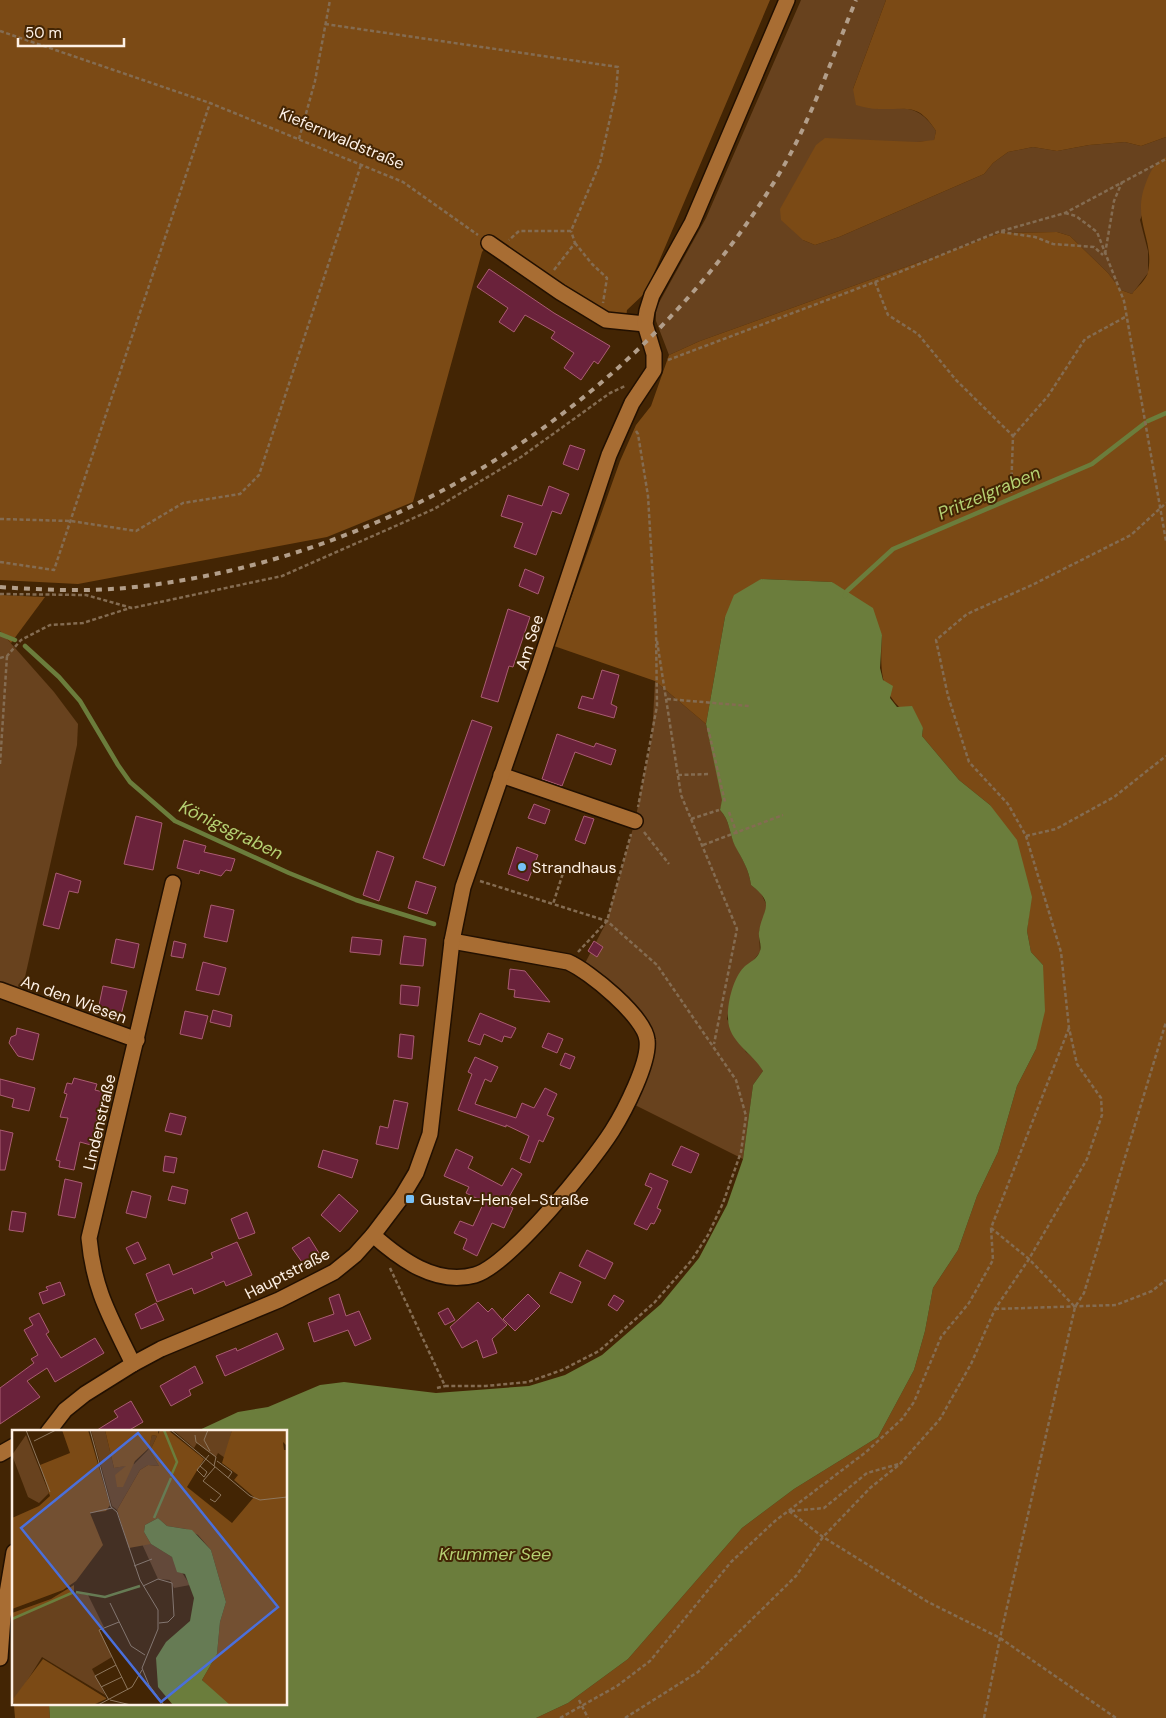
<svg xmlns="http://www.w3.org/2000/svg" width="1166" height="1718" viewBox="0 0 1166 1718" font-family="'DM Sans',sans-serif">
<rect width="100%" height="100%" fill="#432504"/>
<!-- green -->
<g fill="#68421e">
<path d="M801,0H886L853,89L878,109C906,107 920,106 936,131L934,141L917,142L803,240L815,245L839,237L984,174L993,163L1008,152L1033,147L1057,151L1089,145L1125,142L1141,146L1166,137V157L1140,220L1148,251V273L1132,294L1121,290L1108,273L1070,236L1057,232L1000,233L700,341L669,355L656,321V308L706,218Z"/>
<polygon points="0,631 54,692 78,724 77,745 21,995 0,988"/>
<path d="M655,681L706,724L723,800L720,810C730,820 729,833 735,845C742,859 749,869 751,885L761,893L767,906L759,932L760,952L753,961L743,968L733,989L727,1019L746,1052L758,1061L763,1071L753,1085L743,1159L627,1101L648,1042L582,969L607,921L635,821L652,737Z"/>
</g>
<!-- forest -->
<g fill="#7b4a15">
<polygon points="0,0 770,0 646,292 627,310 626,317 594,309 492,239 482,252 413,502 327,537 78,584 0,580"/>
<path d="M886,0H1166V137L1141,146L1125,142L1089,145L1057,151L1033,147L1008,152L993,163L984,174L839,237L815,245L803,240L781,220L780,209L816,145L825,138L917,142L934,140L936,131C918,102 907,110 879,109C871,109 863,107 856,105L853,89Z"/>
<path d="M1166,157V1718H536L568,1703L628,1659L742,1528L794,1489L878,1437L914,1370L925,1331L933,1288L958,1250L977,1196L998,1152L1017,1086L1036,1049L1043,965L1031,952L1027,931L1031,897L990,805L959,780L922,736L923,728C883,696 879,686 882,635L832,582L761,579L725,617L706,724L655,681L554,646L620,461L636,425L651,406L669,355L700,341L1000,233L1057,232L1070,236L1108,273L1121,290L1132,294C1136,288 1147,279 1148,272C1155,238 1130,220 1147,180C1152,168 1155,163 1166,157Z"/>
<polygon points="0,595 45,597 11,643 0,631"/>
<polygon points="14,1660 14,1704 49,1704 50,1718 15,1718 12,1682"/>
</g>
<!-- water -->
<path fill="#6b7d3c" d="M761,579L832,582L873,608L882,635L880,668L883,680L893,686L890,698L897,707L912,706L923,728L922,736L959,780L990,805L1017,840L1032,897L1027,931L1031,952L1043,965L1045,1011L1036,1049L1017,1086L998,1152L977,1196L958,1250L933,1288L925,1331L914,1370L878,1437L794,1489L742,1528L628,1659L568,1703L536,1718H50L49,1704H286V1432H195L238,1412L268,1407L320,1385L344,1382L436,1393L529,1386L565,1375L602,1355L661,1304L699,1258L727,1205L743,1159L753,1085L763,1071C753,1053 728,1042 728,1018C727,1004 733,978 744,967C749,962 757,960 760,951C762,945 758,938 759,932C762,909 777,905 751,885C749,869 742,859 735,846C729,833 730,820 720,810L722,800L706,724L725,617L734,595Z"/>
<g fill="none" stroke-linecap="round" stroke-linejoin="round">
<!-- stream -->
<g stroke="#6b7d3c" stroke-width="4.5">
<polyline points="1148,421 1166,413"/>
<polyline points="845,596 847,591 893,549 1092,464 1145,423"/>
<polyline points="0,634 15,640"/>
<polyline points="25,646 59,677 80,701 118,765 130,782 175,821 289,873 356,900 434,924"/>
</g>
</g>
<!-- building -->
<g fill="#6a223b" stroke="#aa5c73">
<polygon points="489,269 554,313 610,346 598,364 594,361 581,380 564,368 574,353 551,338 555,332 525,315 514,332 499,322 508,308 477,287"/>
<polygon points="570,445 585,450 578,470 563,464"/>
<polygon points="549,486 569,494 561,514 552,511 536,555 514,547 523,523 501,516 508,495 542,506"/>
<polygon points="525,569 544,577 538,594 519,586"/>
<polygon points="508,609 530,617 513,667 509,666 498,702 481,697"/>
<polygon points="602,670 619,675 611,704 617,707 614,718 578,708 582,696 593,699"/>
<polygon points="472,720 492,727 444,866 423,858"/>
<polygon points="557,734 594,747 596,743 616,750 611,765 575,752 562,786 542,779"/>
<polygon points="534,804 550,810 545,824 528,818"/>
<polygon points="136,816 162,823 153,870 124,864"/>
<polygon points="584,816 594,819 585,844 575,840"/>
<polygon points="184,840 206,846 204,852 235,859 231,871 226,870 221,876 200,870 199,874 177,868"/>
<polygon points="517,847 538,855 528,881 508,874"/>
<polygon points="377,851 394,857 379,901 363,895"/>
<polygon points="56,873 81,881 78,893 69,891 59,929 43,925"/>
<polygon points="416,881 436,887 427,914 408,908"/>
<polygon points="211,905 234,910 227,942 204,937"/>
<polygon points="404,936 426,939 423,966 400,964"/>
<polygon points="352,937 382,940 380,955 350,952"/>
<polygon points="116,939 139,944 134,968 111,963"/>
<polygon points="174,941 186,944 183,958 171,956"/>
<polygon points="594,941 603,947 597,957 588,951"/>
<polygon points="203,962 226,968 219,995 196,990"/>
<polygon points="510,969 525,971 550,1002 514,997 515,990 508,989"/>
<polygon points="401,985 420,987 418,1006 400,1004"/>
<polygon points="103,986 127,991 121,1015 98,1010"/>
<polygon points="213,1010 232,1015 230,1027 210,1022"/>
<polygon points="185,1011 208,1016 202,1039 180,1034"/>
<polygon points="480,1013 516,1028 511,1038 504,1036 502,1042 484,1034 480,1045 468,1041"/>
<polygon points="17,1028 39,1034 33,1060 18,1056 9,1043 11,1037 16,1035"/>
<polygon points="548,1033 563,1039 557,1053 542,1047"/>
<polygon points="400,1034 414,1036 412,1059 398,1057"/>
<polygon points="565,1053 575,1057 570,1069 560,1065"/>
<polygon points="475,1057 498,1067 491,1082 485,1079 475,1104 516,1118 522,1103 534,1108 545,1088 557,1094 547,1115 554,1118 543,1142 539,1140 530,1163 520,1159 529,1136 506,1125 506,1127 458,1110 472,1074 468,1072"/>
<polygon points="74,1078 97,1084 95,1090 103,1092 91,1145 80,1142 74,1170 59,1167 60,1161 56,1160 68,1118 60,1117 67,1094 64,1093 67,1083 72,1084"/>
<polygon points="0,1079 35,1088 29,1111 12,1107 14,1099 0,1095"/>
<polygon points="394,1100 408,1103 398,1149 376,1144 380,1126 388,1128"/>
<polygon points="170,1113 186,1117 181,1135 165,1131"/>
<polygon points="0,1130 13,1133 5,1170 0,1170"/>
<polygon points="681,1146 699,1154 691,1173 672,1165"/>
<polygon points="456,1149 473,1157 468,1168 502,1186 512,1168 522,1174 505,1204 513,1208 504,1228 492,1223 477,1256 463,1249 467,1239 454,1233 460,1221 473,1226 484,1202 466,1193 469,1187 444,1176"/>
<polygon points="323,1150 358,1160 352,1178 318,1167"/>
<polygon points="165,1156 177,1158 174,1173 163,1171"/>
<polygon points="650,1173 668,1181 657,1208 661,1210 654,1224 651,1223 647,1230 634,1224 652,1188 645,1185"/>
<polygon points="65,1179 82,1183 75,1218 58,1215"/>
<polygon points="172,1186 188,1190 185,1204 168,1200"/>
<polygon points="132,1191 151,1196 146,1218 126,1213"/>
<polygon points="339,1194 358,1211 340,1232 321,1215"/>
<polygon points="12,1211 26,1213 23,1232 9,1230"/>
<polygon points="247,1212 255,1233 239,1239 231,1219"/>
<polygon points="309,1237 319,1253 304,1265 292,1248"/>
<polygon points="138,1242 146,1259 134,1264 126,1248"/>
<polygon points="237,1242 252,1275 226,1286 224,1281 194,1294 192,1288 157,1302 146,1274 169,1264 173,1275 213,1258 211,1253"/>
<polygon points="587,1250 613,1263 605,1279 579,1266"/>
<polygon points="560,1272 581,1282 572,1303 550,1293"/>
<polygon points="60,1282 65,1295 43,1304 39,1293 48,1290 46,1287"/>
<polygon points="339,1294 346,1316 359,1311 371,1339 355,1346 348,1330 314,1342 308,1323 334,1314 329,1298"/>
<polygon points="528,1294 540,1306 515,1331 503,1319"/>
<polygon points="614,1295 624,1301 617,1311 608,1305"/>
<polygon points="478,1302 488,1312 492,1308 507,1325 492,1339 497,1353 483,1358 477,1340 462,1348 450,1327"/>
<polygon points="156,1303 164,1320 141,1329 135,1314"/>
<polygon points="448,1308 455,1320 445,1325 438,1313"/>
<polygon points="39,1313 49,1332 46,1334 61,1358 95,1338 104,1353 55,1382 47,1368 27,1381 40,1397 0,1424 0,1388 34,1363 31,1359 38,1355 24,1330 33,1325 29,1318"/>
<polygon points="277,1333 284,1349 225,1376 216,1356 236,1348 237,1351"/>
<polygon points="195,1366 203,1383 189,1390 191,1395 171,1406 160,1386"/>
<polygon points="131,1401 143,1422 126,1432 94,1432 118,1417 114,1411"/>
</g>
<g fill="none" stroke-linecap="round" stroke-linejoin="round">
<!-- minor casing -->
<g stroke="#221001" stroke-width="18">
<g id="minor">
<polyline points="489,243 560,292 606,320 645,324"/>
<polyline points="501,775 635,821"/>
<polyline points="0,990 137,1040"/>
<path d="M373,1235C400,1259 436,1286 475,1275C509,1265 591,1164 612,1131C624,1112 650,1062 647,1040C645,1017 589,971 568,962L452,941"/>
<path d="M133,1364C111,1318 94,1292 89,1238L173,883"/>
<polyline points="48,1432 65,1410 85,1394 133,1364 161,1349 279,1300 334,1272 355,1255 373,1235 401,1198 416,1173 430,1134 452,941 463,887 538,669 609,455 632,403 654,370 654,354 645,324 647,311 652,295 692,223 787,0"/>
<polyline points="0,1454 14,1446"/>
<polyline points="0,1658 3,1617 14,1552"/>
</g>
</g>
<!-- path -->
<g stroke="#846c52" stroke-width="2.5" stroke-dasharray="4 2.5" stroke-linecap="butt">
<polyline points="325,24 618,67 616,92 600,163 571,231 519,231 509,240"/>
<polyline points="0,31 210,103 403,182 478,235"/>
<polyline points="299,139 315,81 330,0"/>
<polyline points="1065,213 1076,216 1097,232 1124,301 1166,541"/>
<polyline points="1001,232 1035,237 1053,244 1094,247 1103,255"/>
<polyline points="575,243 592,264 607,278 603,303"/>
<polyline points="1105,254 1114,201 1122,182"/>
<polyline points="554,270 575,243 571,231"/>
<polyline points="875,282 888,315 918,334 956,380 1013,436 1011,493"/>
<polyline points="668,360 875,282 998,232 1065,213 1166,159"/>
<polyline points="636,431 638,434 648,496 656,632 657,706 638,807"/>
<polyline points="1013,436 1048,396 1085,339 1127,316"/>
<polyline points="0,519 71,521 136,531 183,503 240,494 259,475 361,165"/>
<polyline points="0,562 54,570 210,103"/>
<polyline points="0,594 86,595 132,608 282,576 434,509 521,457 610,393 625,386"/>
<polyline points="657,641 681,795 737,929 714,1044"/>
<polyline points="0,658 7,656 21,640 50,625 83,623 130,608"/>
<polyline points="667,699 749,706"/>
<polyline points="708,728 725,802"/>
<polyline points="0,764 7,656"/>
<polyline points="678,775 710,774"/>
<polyline points="729,812 737,834"/>
<polyline points="691,819 719,810"/>
<polyline points="644,832 669,864"/>
<polyline points="1026,836 1056,829 1114,797 1166,756"/>
<polyline points="703,845 783,815"/>
<polyline points="480,881 553,904 564,870"/>
<polyline points="578,952 607,921 631,834"/>
<polyline points="1069,1028 991,1228 1029,1259 1075,1307"/>
<polyline points="390,1268 445,1386 486,1386 528,1382 562,1370 599,1351 654,1303 691,1261 708,1235 723,1203 741,1152 746,1116 736,1080 657,965 607,921 553,904"/>
<polyline points="995,1309 1116,1305 1152,1291 1166,1280"/>
<polyline points="437,1388 445,1386"/>
<polyline points="789,1511 823,1537 928,1602 1000,1638 1116,1718"/>
<polyline points="791,1511 824,1508 867,1473 899,1464"/>
<polyline points="579,1700 588,1718"/>
<polyline points="560,1718 617,1686 650,1661 731,1562 775,1521 866,1452 902,1419 914,1402 941,1337 969,1303 993,1260 991,1228"/>
<polyline points="625,1718 698,1672 796,1576 823,1537 870,1488 900,1464 940,1419 971,1364 995,1309 1029,1259 1087,1159 1102,1115 1101,1098 1077,1064 1069,1028 1061,952 1026,836 1008,804 969,762 948,696 936,640 967,614 1032,585 1131,535 1166,503"/>
<polyline points="984,1718 1000,1638 1075,1307 1084,1293 1166,1022"/>
</g>
<!-- minor -->
<use href="#minor" stroke="#a86d33" stroke-width="15"/>
<!-- rail -->
<path stroke="#b29e8a" stroke-width="4" stroke-dasharray="6 6" stroke-linecap="butt" d="M0,587C45,590 90,592 135,587C395,558 640,402 776,179C810,124 831,60 856,0"/>
</g>
<!-- markers -->
<g fill="#76c0f7" stroke="#432504" stroke-width="2">
<circle cx="522" cy="867" r="5"/>
<rect x="405" y="1194" width="10" height="10" rx="2.5"/>
</g>
<g text-anchor="middle" stroke-width="4" stroke-linejoin="round" paint-order="stroke">
<!-- street labels -->
<g font-size="16" fill="#fef1e6" stroke="#432504">
<text transform="translate(342 138) rotate(23)" y="6">Kiefernwaldstraße</text>
<text transform="translate(529 642) rotate(-72)" y="6">Am See</text>
<text transform="translate(74 999) rotate(20)" y="6">An den Wiesen</text>
<text transform="translate(99 1122) rotate(-77)" y="6">Lindenstraße</text>
<text transform="translate(287 1273) rotate(-27)" y="6">Hauptstraße</text>
</g>
<!-- poi labels -->
<g font-size="16" fill="#fef1e6" stroke="#432504" text-anchor="start">
<text x="532" y="873">Strandhaus</text>
<text x="420" y="1205">Gustav-Hensel-Straße</text>
</g>
<!-- water labels -->
<g font-size="18" font-style="italic" fill="#b5d072" stroke="#432504">
<text transform="translate(989 493) rotate(-23)" y="6">Pritzelgraben</text>
<text transform="translate(231 830) rotate(26)" y="6">Königsgraben</text>
<text x="495" y="1560">Krummer See</text>
</g>
</g>
<!-- overview -->
<g transform="translate(12 1430)">
<rect width="275" height="275" fill="#432504"/>
<path d="M79,0H93L102,38L122,34L136,20L140,5L145,6L138,21L147,36L136,35L128,40L105,80L100,76ZM161,0H220L213,28L206,23L204,27L185,13L182,18ZM14,5L37,63L27,73L16,67L0,25ZM130,114H139L160,127L178,155L162,158L158,150L146,149ZM59,162L76,165L92,197L87,199L100,227L80,239L93,265L30,227L0,275V190Z" fill="#68421e"/>
<path d="M50,0H76L98,75L94,81L78,83L91,115L64,151L51,160L0,179V88L27,76L38,66L28,35L58,23ZM93,0H146V4L148,0H156L192,29L175,57L220,93L242,67L222,50L226,45L210,33L220,0H275V16L271,12L272,20H275V275L215,274L190,250L205,224L208,192L214,172L199,120L186,105L174,99L155,96L146,88L133,95L132,102L139,114L117,118L105,80L128,40L136,35L147,36L138,21L145,6L140,5L137,18L123,31L111,57H105L103,45L114,36L102,38ZM62,155V162L0,190V183L39,169ZM31,229L94,268V269L81,275H2L1,269Z" fill="#7b4a15"/>
<path d="M146,88L155,96L180,100L199,120L214,172L208,192L205,224L190,250L218,275H161L146,257L144,228L154,212L178,191L182,168L173,144L165,142L160,127L139,114L132,102L133,95Z" fill="#6b7d3c"/>
<path fill="none" stroke="#6b7d3c" stroke-width="2.5" d="M152,0L165,32L159,46M142,88L159,48M64,162L93,167L128,156M0,189L62,162"/>
<path fill="none" stroke="#8e775e" stroke-width="1" d="M14,0L38,62M78,0L99,77L105,82L128,150L146,180V199L130,238L137,255L152,275M159,0L238,66L248,70L275,67M196,0L192,10L198,21M183,5L184,12L204,27L202,36M22,11L44,0M205,31L220,42L216,48M188,36L195,42L192,47L185,40L197,25M198,69L203,72L209,65L191,51L203,37M78,83L100,78M122,136L140,129M131,156L146,149L160,153L162,186L156,192L147,193M98,173L119,216L133,225M107,192L87,200L116,260M89,257L110,247M97,270L83,246L104,235M98,270L119,275M86,275L120,257L130,240"/>
<path fill="#4a6fdb" fill-opacity="0.15" stroke="#4a6fdb" stroke-width="2.5" d="M126,3L266,177L149,272L9,98Z"/>
<rect width="275" height="275" fill="none" stroke="#fef1e6" stroke-width="2.5"/>
</g>
<!-- scale -->
<path d="M18 38v8h106v-8" fill="none" stroke="#fef1e6" stroke-width="2.5"/>
<text x="25" y="38" font-size="15" fill="#fef1e6" stroke="#432504" stroke-width="4" paint-order="stroke">50 m</text>
</svg>
